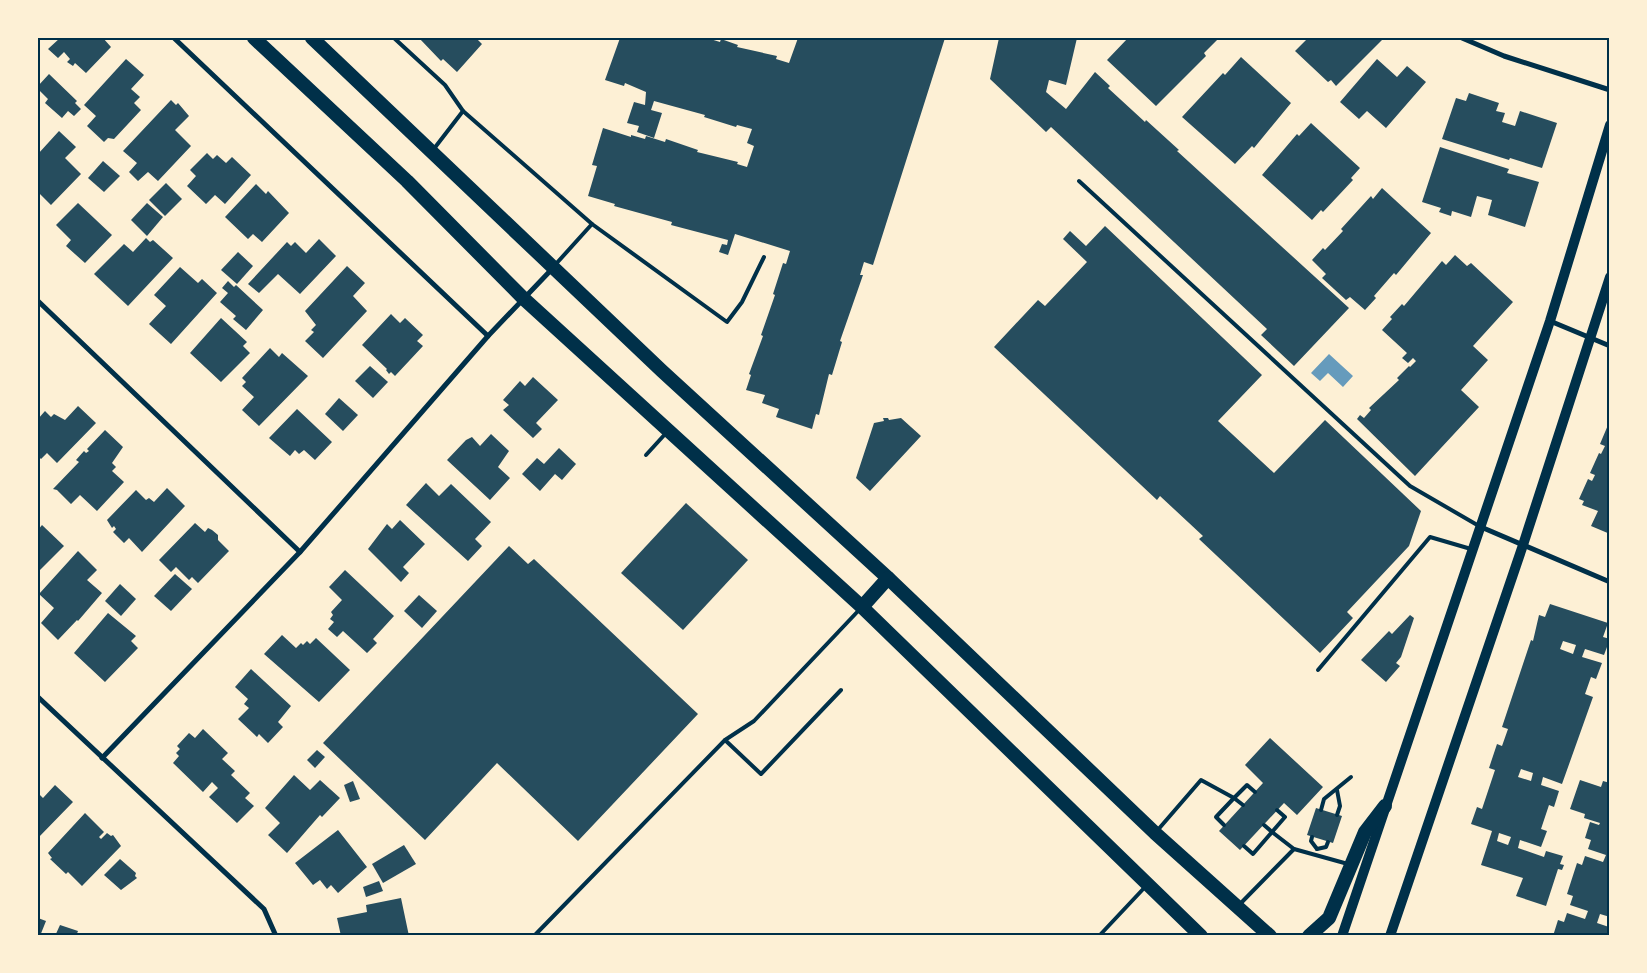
<svg xmlns="http://www.w3.org/2000/svg" width="1647" height="973" viewBox="0 0 1647 973" font-family="'Varela Round',sans-serif">
<rect width="100%" height="100%" fill="#fdf0d5"/>
<!-- water -->
<polygon fill="#669bbc" points="1329,354 1353,376 1343,387 1328,373 1320,381 1311,373"/>
<!-- building -->
<g fill="#264d5e" fill-rule="evenodd">
<polygon points="60,38 103,38 111,47 86,73 75,63 73,66 67,62 70,59 64,52 58,58 48,49"/>
<polygon points="419,38 478,38 477,39 482,44 457,72 443,59 441,61"/>
<polygon points="620,38 707,38 720,42 721,39 738,45 737,47 777,56 776,59 789,63 798,38 945,38 873,265 864,262 860,275 863,275 840,341 842,342 832,375 829,374 819,415 816,414 812,429 776,417 779,409 762,403 765,395 746,390 751,375 749,374 763,336 761,335 775,295 773,294 783,263 786,264 790,251 735,234 728,255 719,252 722,244 727,245 728,240 671,225 672,222 614,206 615,204 588,196 597,166 592,165 603,128 631,137 631,135 645,139 646,136 665,142 666,139 698,150 697,152 738,162 737,164 747,167 754,146 747,143 752,129 737,125 736,127 704,117 705,115 654,101 651,110 662,113 654,138 637,132 639,126 627,123 634,102 645,105 646,92 625,83 624,86 605,80"/>
<polygon points="999,38 1077,38 1066,85 1049,80 1046,92 1066,109 1095,72 1110,86 1108,88 1145,122 1146,120 1179,150 1177,151 1349,308 1294,366 1261,335 1267,329 1051,127 1046,132 990,79"/>
<polygon points="1128,38 1219,38 1204,53 1206,56 1156,106 1107,60"/>
<polygon points="1308,38 1384,38 1336,86 1331,80 1328,82 1295,51"/>
<polygon points="1241,57 1291,103 1254,148 1252,146 1235,164 1182,117 1223,73 1225,75"/>
<polygon points="126,59 144,75 131,89 140,97 134,103 141,110 114,139 108,138 104,142 87,126 96,116 84,105"/>
<polygon points="1377,59 1397,77 1407,66 1426,82 1386,128 1367,111 1359,119 1340,102"/>
<polygon points="49,74 77,101 75,103 81,109 74,116 68,111 62,118 45,103 48,99 38,89 38,86"/>
<polygon points="1469,93 1499,103 1496,111 1505,113 1502,122 1515,126 1520,111 1557,123 1542,168 1510,158 1509,160 1442,139 1456,98 1466,101"/>
<polygon points="171,100 176,105 178,103 189,116 175,130 191,146 158,181 148,172 138,181 129,172 137,163 123,151"/>
<polygon points="1311,123 1360,168 1351,178 1353,180 1323,212 1321,210 1312,220 1262,175 1297,134 1299,136"/>
<polygon points="59,131 76,147 65,158 81,174 51,205 38,192 38,154"/>
<polygon points="1440,147 1509,169 1507,173 1539,182 1525,227 1488,215 1492,200 1477,196 1471,217 1452,211 1451,216 1439,212 1441,208 1422,202"/>
<polygon points="207,153 213,159 217,155 226,163 232,157 251,175 225,204 215,195 206,204 187,186 196,176 190,170"/>
<polygon points="103,161 120,176 104,192 88,178"/>
<polygon points="166,183 182,199 165,216 149,200"/>
<polygon points="256,184 266,194 268,191 289,213 262,242 253,234 248,239 225,217"/>
<polygon points="1382,188 1431,233 1396,275 1394,273 1374,296 1376,298 1365,310 1350,297 1346,300 1322,278 1326,274 1312,260 1323,248 1325,250 1343,231 1341,229 1371,196 1373,199"/>
<polygon points="78,203 112,235 85,263 66,246 71,240 56,225"/>
<polygon points="147,203 163,217 147,236 131,220"/>
<polygon points="1105,226 1262,375 1218,421 1274,473 1325,420 1421,511 1409,546 1347,612 1353,618 1320,653 1199,539 1203,536 1160,496 1157,500 994,347 1038,300 1045,306 1087,262 1063,239 1070,231 1086,246"/>
<polygon points="146,238 150,242 153,240 173,258 128,306 94,274 124,244 133,252"/>
<polygon points="319,239 336,256 300,294 278,274 259,293 248,284 287,242 291,246 295,242 306,253"/>
<polygon points="238,252 253,266 237,284 221,270"/>
<polygon points="1455,255 1467,266 1471,263 1513,302 1473,346 1488,360 1461,390 1479,407 1415,476 1357,419 1360,415 1364,418 1371,410 1369,408 1399,380 1397,378 1409,366 1410,367 1416,361 1413,358 1408,363 1402,358 1407,353 1382,330 1392,319 1390,317 1402,304 1404,306 1442,261 1446,265"/>
<polygon points="347,266 365,283 353,296 367,311 323,358 305,341 314,332 311,330 316,325 305,311"/>
<polygon points="180,267 198,283 202,279 217,293 171,344 149,324 166,306 154,295"/>
<polygon points="228,281 234,287 236,285 263,310 246,330 233,319 236,316 220,302 228,293 222,288"/>
<polygon points="391,314 400,323 405,318 423,335 417,341 423,346 395,376 391,372 389,374 386,370 387,369 362,345"/>
<polygon points="221,318 247,342 243,346 250,353 221,382 190,353"/>
<polygon points="270,348 279,357 282,353 308,376 259,426 242,410 254,397 242,386 246,382 242,378"/>
<polygon points="370,366 388,382 373,398 355,381"/>
<polygon points="533,377 558,400 536,423 542,429 533,438 503,410 509,405 503,400 520,381 525,386"/>
<polygon points="339,398 358,415 343,431 325,414"/>
<polygon points="78,406 96,423 57,463 47,453 41,459 38,456 38,419 45,411 51,417 54,414 65,420"/>
<polygon points="297,409 332,442 315,460 304,450 299,454 295,450 290,456 269,438"/>
<polygon points="883,418 888,418 889,420 901,418 921,436 870,491 856,478 874,423 884,421"/>
<polygon points="1608,425 1610,426 1610,534 1591,526 1598,511 1582,505 1584,501 1579,499 1588,479 1592,481 1595,475 1590,473 1599,453 1601,454 1605,446 1600,444"/>
<polygon points="105,430 123,447 112,463 116,467 112,471 124,482 97,511 80,495 71,504 57,490 53,489 79,462 76,460 84,451 86,453 89,451 87,449"/>
<polygon points="491,434 509,451 498,467 510,478 490,500 447,460 466,440 472,437 480,446"/>
<polygon points="559,448 576,464 562,480 555,474 540,491 522,474 537,458 544,464"/>
<polygon points="426,483 439,496 451,484 491,522 475,539 482,546 468,561 406,505"/>
<polygon points="167,488 185,506 142,552 129,538 124,543 113,532 116,529 114,526 112,528 107,520 136,490 146,500 149,498 154,502"/>
<polygon points="686,503 748,560 683,630 621,573"/>
<polygon points="400,520 425,544 403,567 409,573 401,582 368,549 387,524 392,529"/>
<polygon points="195,523 205,532 208,528 212,530 218,535 218,540 229,551 198,583 192,577 189,580 176,567 171,572 159,560"/>
<polygon points="42,525 64,546 38,572 38,530"/>
<polygon points="509,546 528,564 534,559 698,714 578,841 497,763 425,840 323,743"/>
<polygon points="78,551 97,570 87,580 102,593 78,621 77,620 58,640 41,623 54,608 39,594"/>
<polygon points="345,570 394,616 373,639 377,643 367,653 343,631 337,637 328,629 334,622 330,619 333,615 331,612 342,600 329,587"/>
<polygon points="175,574 192,589 171,611 154,596"/>
<polygon points="120,584 136,599 121,616 105,601"/>
<polygon points="419,595 437,611 422,628 404,611"/>
<path d="M1550,604L1608,623L1603,637L1610,639L1604,655L1585,649L1582,657L1602,663L1596,679L1591,677L1585,694L1593,697L1562,784L1543,777L1541,785L1559,791L1554,807L1549,805L1541,829L1547,831L1541,847L1520,840L1518,848L1544,857L1546,851L1563,856L1560,864L1564,865L1562,870L1558,869L1546,906L1516,896L1523,878L1481,865L1492,831L1471,824L1477,807L1482,809L1495,770L1489,768L1497,744L1502,746L1508,729L1502,727L1531,640L1533,641L1539,615L1545,617ZM1563,641L1576,645L1573,654L1560,649ZM1521,769L1533,773L1531,781L1518,777ZM1499,833L1511,837L1508,845L1497,841Z"/>
<polygon points="108,613 136,636 131,641 138,648 105,682 74,653"/>
<polygon points="1410,615 1414,618 1401,657 1396,663 1400,666 1386,682 1361,660 1389,631 1392,634"/>
<polygon points="282,635 296,648 301,643 303,645 307,641 310,644 316,638 350,670 319,702 264,654"/>
<polygon points="251,669 291,706 278,722 283,727 268,743 259,734 257,737 238,719 249,708 244,704 248,699 235,687"/>
<polygon points="203,729 228,753 222,759 235,771 231,775 250,793 245,798 254,806 237,823 209,797 218,788 212,782 203,792 173,763 179,756 176,753 180,749 177,746 189,733 195,738"/>
<polygon points="1270,738 1323,787 1297,815 1284,803 1240,850 1219,831 1263,783 1245,765"/>
<polygon points="317,750 325,757 315,768 307,760"/>
<polygon points="294,775 310,790 320,780 340,798 322,817 320,815 287,853 268,835 280,823 265,808"/>
<polygon points="1580,780 1601,787 1603,781 1610,783 1610,917 1600,914 1597,923 1609,927 1606,936 1553,936 1558,920 1564,922 1567,913 1585,919 1588,911 1570,905 1573,896 1567,894 1577,863 1582,865 1585,856 1603,862 1606,855 1588,849 1591,840 1585,838 1590,822 1599,825 1600,823 1584,818 1585,814 1570,809"/>
<polygon points="353,781 360,799 350,802 344,785"/>
<polygon points="55,785 73,802 38,838 38,793 43,798"/>
<polygon points="1316,808 1342,816 1333,843 1307,835"/>
<polygon points="85,813 104,832 99,837 101,839 107,833 111,836 113,835 121,846 82,886 68,872 66,874 50,859 52,858 48,853"/>
<polygon points="338,830 367,867 338,893 331,885 327,889 320,880 313,885 295,863"/>
<polygon points="404,845 416,864 383,883 372,864"/>
<polygon points="120,859 136,873 135,876 137,878 121,890 104,875"/>
<polygon points="379,881 383,891 366,897 363,887"/>
<polygon points="401,898 409,936 341,936 337,918 367,912 366,905"/>
<polygon points="38,918 46,921 40,936 38,936"/>
<polygon points="60,925 78,931 76,936 55,936"/>
</g>
<g fill="none" stroke-linecap="round" stroke-linejoin="round">
<!-- service -->
<g stroke="#003049" stroke-width="4">
<polyline points="394,38 445,85 463,111 433,150"/>
<polyline points="463,111 592,224 727,322 742,302 764,257"/>
<polyline points="1079,181 1410,486 1479,526"/>
<polyline points="555,265 592,224"/>
<polyline points="646,455 667,432"/>
<polyline points="1318,670 1430,537 1471,549"/>
<polyline points="725,740 761,774 841,690"/>
<polyline points="1337,790 1340,806 1337,815"/>
<polyline points="1243,805 1234,798 1247,785 1255,792"/>
<polyline points="1277,810 1285,817 1272,832 1294,849"/>
<polyline points="1321,810 1324,799 1351,777"/>
<polyline points="1156,832 1201,780 1234,798 1216,817 1224,825"/>
<polyline points="1312,837 1311,841 1317,849"/>
<polyline points="1244,846 1253,854 1272,832 1264,825"/>
<polyline points="1317,849 1326,847 1328,842"/>
<polyline points="1240,904 1294,849 1348,864"/>
<polyline points="534,936 725,740 754,721 860,609"/>
<polyline points="1099,936 1146,886"/>
</g>
<!-- minor -->
<g stroke="#003049" stroke-width="5">
<polyline points="174,38 488,336"/>
<polyline points="1462,38 1504,56 1610,90"/>
<polyline points="38,301 300,552"/>
<polyline points="1550,321 1610,346"/>
<polyline points="1481,527 1610,582"/>
<polyline points="38,697 264,909 276,936"/>
<polyline points="102,758 300,552 488,336 552,269"/>
</g>
<!-- secondary -->
<g stroke="#003049" stroke-width="10">
<polyline points="1342,936 1550,321 1610,125"/>
<polyline points="1390,936 1523,545 1610,277"/>
</g>
<!-- trunk -->
<g stroke="#003049" stroke-width="14">
<polyline points="254,38 407,181 523,298 862,607 1201,936"/>
<polyline points="312,38 662,371 888,578 1155,833 1270,936"/>
<polyline points="862,607 888,578"/>
<polyline points="1309,936 1329,918 1365,832 1385,806"/>
</g>
</g>
<!-- border -->
<rect width="1647" height="973" fill="none" stroke="#fdf0d5" stroke-width="78"/>
<rect x="39" y="39" width="1569" height="895" fill="none" stroke="#003049" stroke-width="2"/>
</svg>
